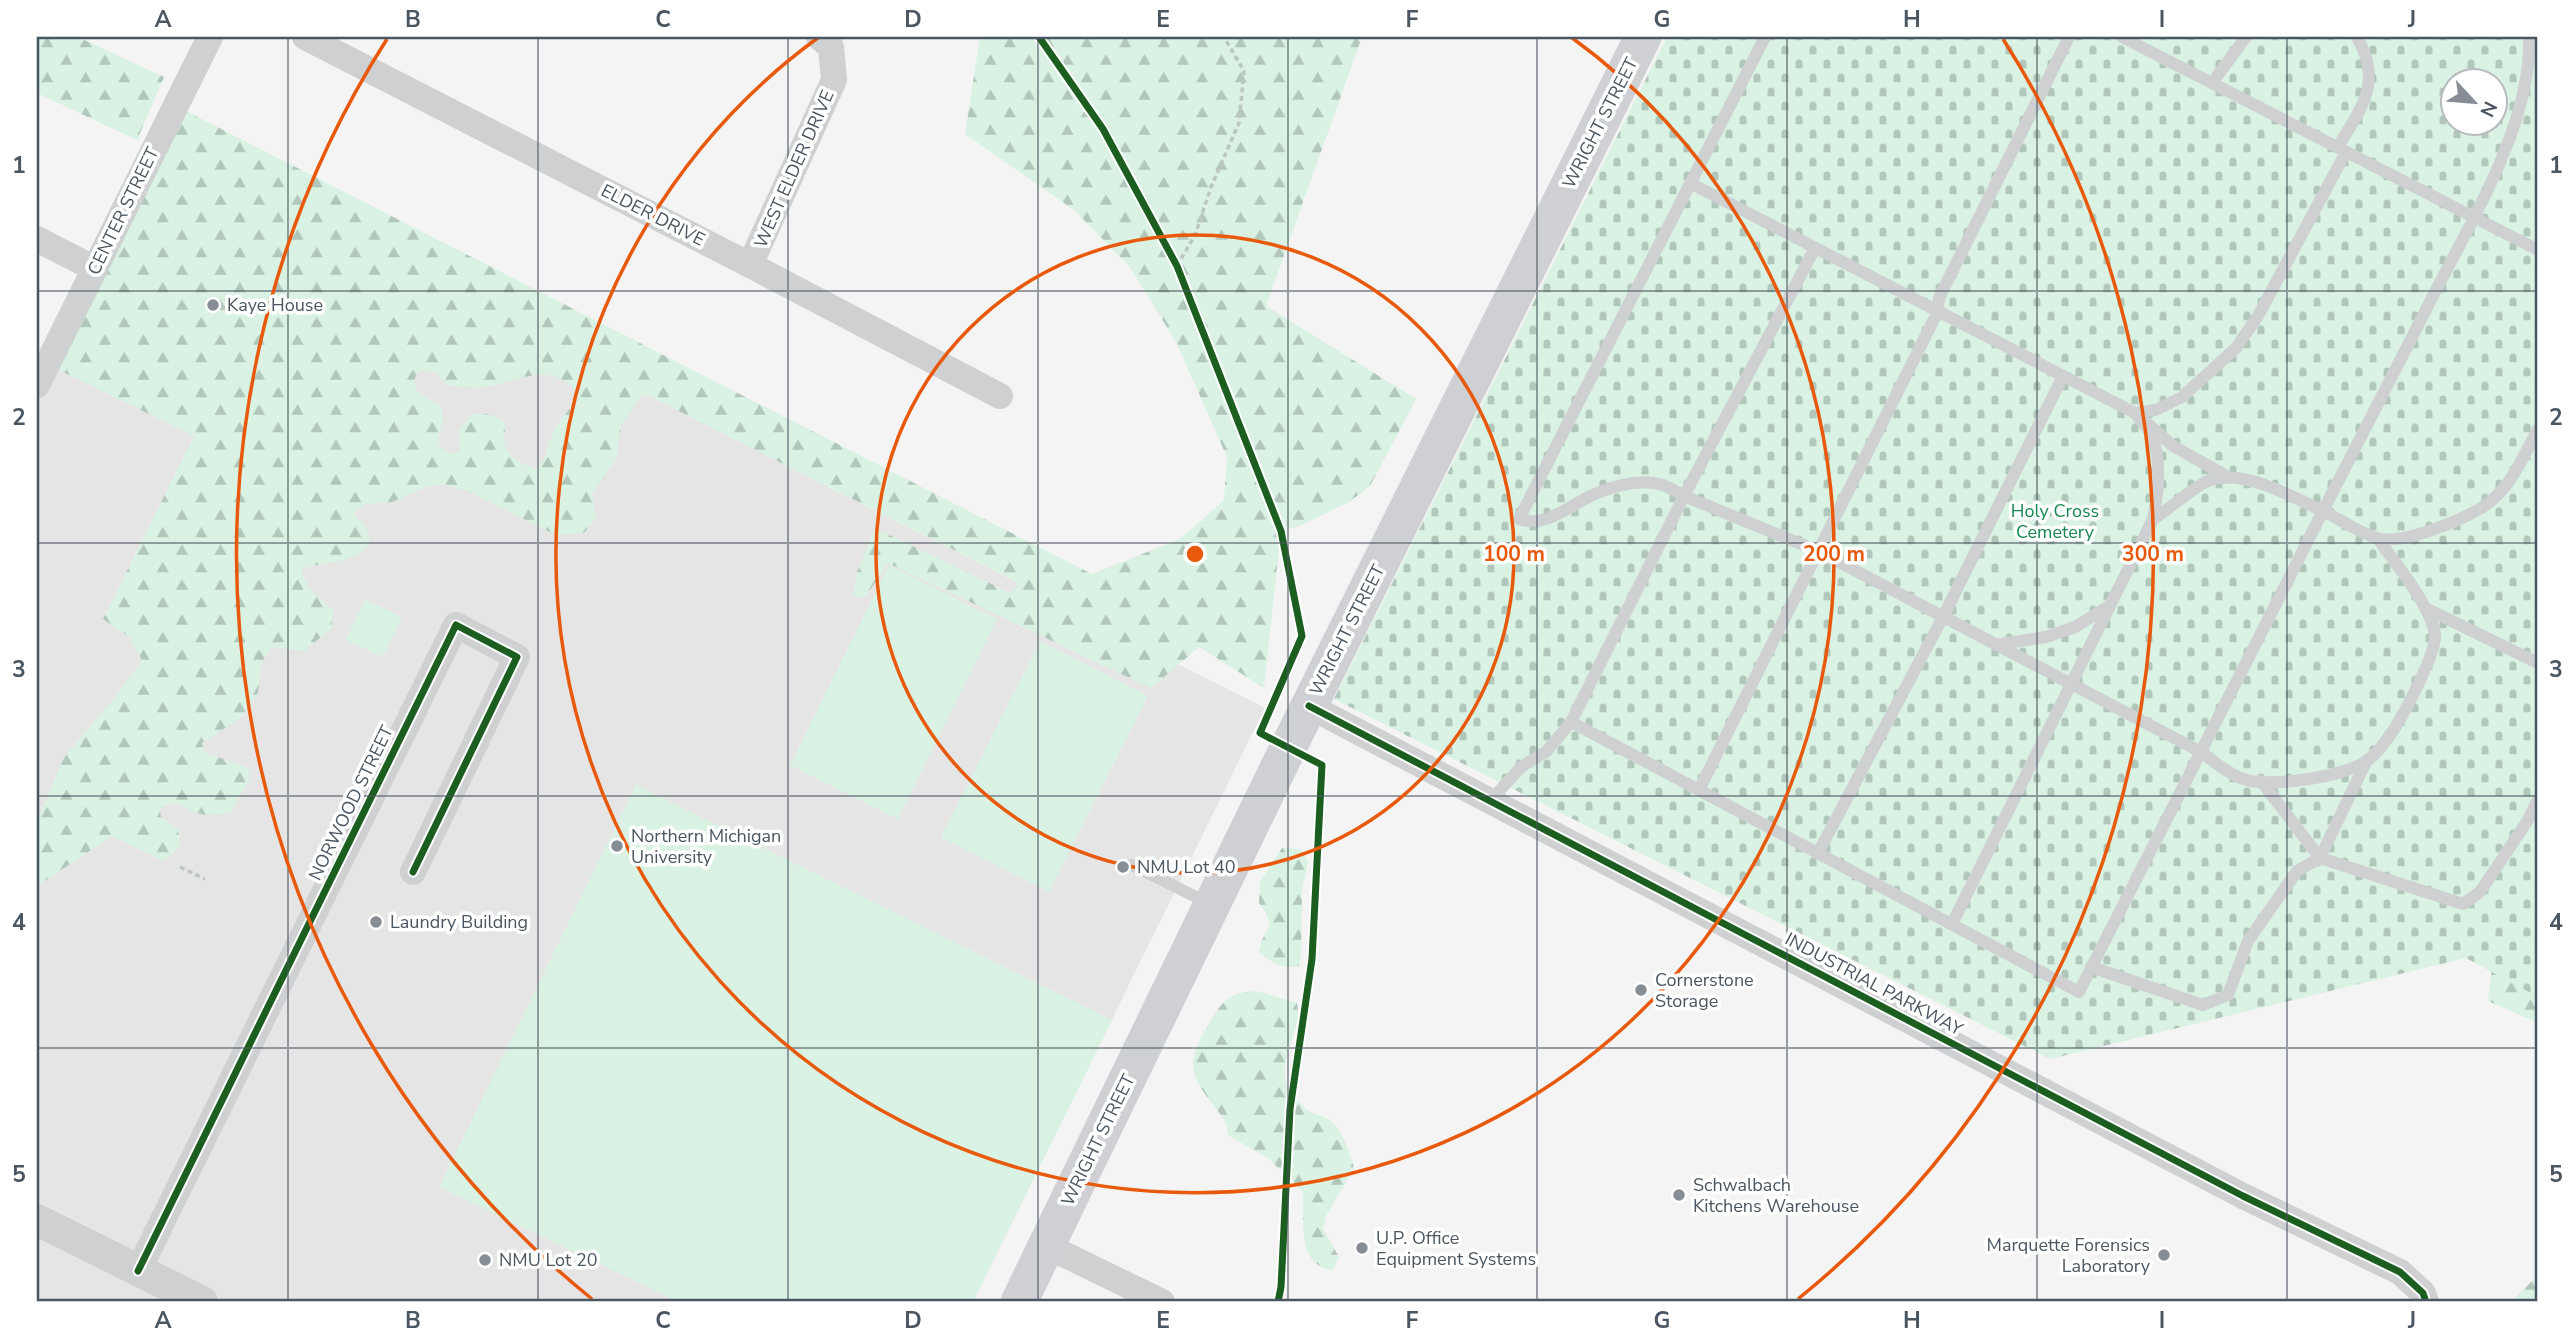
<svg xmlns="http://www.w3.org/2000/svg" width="2575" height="1339" viewBox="0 0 2575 1339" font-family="'Nunito Sans',sans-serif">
<defs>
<pattern id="forest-firs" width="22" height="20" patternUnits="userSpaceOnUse" patternTransform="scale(1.75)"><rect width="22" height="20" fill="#d9f2e3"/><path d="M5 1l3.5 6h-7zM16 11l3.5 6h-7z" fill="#b2c7bb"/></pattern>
<pattern id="cemetery-stones" width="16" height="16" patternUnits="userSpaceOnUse" patternTransform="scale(1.75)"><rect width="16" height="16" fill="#d9f2e3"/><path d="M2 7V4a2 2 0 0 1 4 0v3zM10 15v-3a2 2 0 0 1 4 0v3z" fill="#b2c7bb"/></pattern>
</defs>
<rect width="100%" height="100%" fill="#f4f4f4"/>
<!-- education -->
<polygon fill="#e6e5e6" points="155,146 1265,708 973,1302 37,1302 37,390"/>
<!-- grass -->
<g fill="#d9f2e3">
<polygon points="889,565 997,619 898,819 790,765"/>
<polygon points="365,599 402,617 383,657 346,640"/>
<polygon points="1040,641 1148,696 1049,892 941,837"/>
<polygon points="636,785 1112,1020 973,1302 679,1302 439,1187"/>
</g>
<!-- forest -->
<g fill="url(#forest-firs)" fill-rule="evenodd">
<polygon points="37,37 78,37 164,77 137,140 37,93"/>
<path d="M980,37H1362L1266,306L1416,399L1370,486L1349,502L1302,525L1281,531L1264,688L1199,647L1151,688L888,563L866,596L858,598L853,594L857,572L873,533L883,532L1010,593L1017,588V582L645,394L638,399L621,426L616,460L592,494L596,518L584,533L556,535L467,491L442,484L427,487L392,502L365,504L357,510L354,515C365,525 370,530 369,545C348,566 328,560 302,569C305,589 318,598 334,610L331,629L304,651L271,647L261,665L258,693L240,718L202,743L204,752L248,768L250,777L230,813C221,814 209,816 201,814C185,810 174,795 160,810L161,817L178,829L180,847L163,861L112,836L37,886V822L64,757L116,696L142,660L129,637L103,619L194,436L51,366L186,111L1092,574L1180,539L1224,500L1227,457L1176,342L1130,267L1074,210L965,134ZM419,371L436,372C439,375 443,382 447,384C451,387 459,387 463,387C506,394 543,352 578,393C573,407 564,415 556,427C548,440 548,457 537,470C526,465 509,459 505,446C503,439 506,430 505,423C495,414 486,413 472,414L459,430L460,452L451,454L440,448C435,430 447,428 441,406L417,391L414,380Z"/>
<path d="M1282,848L1300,849L1308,862L1302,890L1301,955L1299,966C1285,970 1269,962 1259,952L1262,940L1270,925L1265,911L1259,903L1260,882Z"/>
<polygon points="2538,878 2538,1023 2488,1001 2495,941"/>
<path d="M1257,991L1297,1003C1303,1031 1275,1059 1288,1087C1292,1095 1303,1107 1310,1112C1316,1115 1324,1116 1330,1120C1344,1133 1349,1151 1354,1168L1326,1216L1323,1229L1339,1257L1333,1270C1295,1266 1305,1219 1303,1191L1269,1159L1228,1135C1227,1123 1224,1119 1217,1110C1188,1073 1185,1064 1210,1022C1223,1000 1230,992 1257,991Z"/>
<polygon points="2538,1275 2538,1302 2511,1302"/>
</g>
<!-- cemetery -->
<path fill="url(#cemetery-stones)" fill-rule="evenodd" d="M1667,37H2538V997L2466,958L2050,1059L1334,699ZM2452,80H2494V122H2452Z"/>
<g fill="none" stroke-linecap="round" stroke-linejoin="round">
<!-- path -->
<g stroke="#bcc7c4" stroke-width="3.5" stroke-dasharray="5 3.5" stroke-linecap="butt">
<polyline points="1177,266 1195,235 1211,187 1239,123 1244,71 1224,37"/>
<polyline points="180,867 205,879"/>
</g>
<!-- service -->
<g stroke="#ced0d2" stroke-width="12">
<path d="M1765,37L1519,519C1546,529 1571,504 1595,494C1614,486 1638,479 1659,484C1668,486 1677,492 1684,496L1571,722L2079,992L2323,511C2340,519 2358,532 2376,538C2401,546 2471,518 2491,501C2513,483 2525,453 2538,429"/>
<polyline points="2122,37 2538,250"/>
<polyline points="2212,83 2246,37"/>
<path d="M2338,147C2362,106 2383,83 2357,37"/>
<polyline points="1690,183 2135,413 2156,410 2182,397 2236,348 2258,316 2346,152"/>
<path d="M1815,248L1684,496L1818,551L2201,752C2213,761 2227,773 2241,778C2265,789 2343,777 2365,762C2386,748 2403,715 2414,693C2420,681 2437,646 2435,634C2430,605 2395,562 2377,538"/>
<polyline points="2148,424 2173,446 2230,478"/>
<path d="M2153,519C2172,508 2188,490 2208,481C2242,467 2292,497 2323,511C2359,440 2396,369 2432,298C2471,221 2532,124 2529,37"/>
<polyline points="2425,608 2538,663"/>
<polyline points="1995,645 2046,637 2075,627 2109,606"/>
<polyline points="2261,781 2320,858 2463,904 2480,892 2528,820 2538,799"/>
<polyline points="1699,790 1938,311 1939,298 2069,37"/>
<polyline points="1490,801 1521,767 1547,751 1571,722"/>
<polyline points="1818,853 1943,617 2063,376"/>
<polyline points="1132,865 1208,903"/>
<path d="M1952,924L2153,519C2158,494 2163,459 2151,435C2147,427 2140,420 2135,413"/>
<polyline points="2091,967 2203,1005 2228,995 2248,941 2297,871 2320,858 2366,762"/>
</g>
<!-- minor -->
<g stroke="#ced0d2" stroke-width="26">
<polyline points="305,37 750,265 1000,396"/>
<polyline points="37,239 95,269"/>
<polyline points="750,265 834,80 831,47 819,37"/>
<polyline points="37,385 210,37"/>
<polyline points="1309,706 2243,1196 2400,1272 2423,1293 2426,1302"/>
<polyline points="1047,1246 1162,1302"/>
<polyline points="138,1271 456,625 517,657 413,872"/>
</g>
<!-- tertiary -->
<polyline stroke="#ced0d2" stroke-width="32" points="37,1220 202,1302"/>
<!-- secondary -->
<polyline stroke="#ced0d4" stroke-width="37" points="1019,1302 1288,748 1643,37"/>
<!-- cycleway casing -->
<g stroke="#fff" stroke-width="11">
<g id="cycleway">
<polyline points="1039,37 1103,129 1177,266 1281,531 1302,636 1260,733 1322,765 1312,959 1290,1109 1281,1287 1278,1302"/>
<polyline points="1309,706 2243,1196 2400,1272 2423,1293 2426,1302"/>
<polyline points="138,1271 456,625 517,657 413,872"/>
</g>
</g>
<!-- cycleway -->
<use href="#cycleway" stroke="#1b5e20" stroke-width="7"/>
</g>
<!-- grid -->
<path fill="none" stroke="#4a5661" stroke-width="2" stroke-opacity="0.55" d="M288,37V1302M538,37V1302M788,37V1302M1038,37V1302M1288,37V1302M1537,37V1302M1787,37V1302M2037,37V1302M2287,37V1302M37,291H2538M37,543H2538M37,796H2538M37,1048H2538"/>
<!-- distance rings -->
<g fill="none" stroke="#e8590c" stroke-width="3.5">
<circle cx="1195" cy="554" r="319"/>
<path d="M1571 37A639 639 0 1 1 819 37"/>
<path d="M592 1299A958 958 0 0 1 387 39M2003 39A958 958 0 0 1 1798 1299"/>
</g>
<!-- markers -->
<g fill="#868d94" stroke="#fff" stroke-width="2.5">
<circle cx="213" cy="305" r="7"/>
<circle cx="617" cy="846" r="7"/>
<circle cx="1123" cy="867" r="7"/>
<circle cx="376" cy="922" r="7"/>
<circle cx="1641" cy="990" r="7"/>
<circle cx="1679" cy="1195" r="7"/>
<circle cx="1362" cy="1248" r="7"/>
<circle cx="2164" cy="1255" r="7"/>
<circle cx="485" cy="1260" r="7"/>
</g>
<g text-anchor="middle" stroke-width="7" stroke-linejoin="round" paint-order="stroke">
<!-- street labels -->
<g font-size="18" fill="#4a5661" stroke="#fff">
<text transform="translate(1600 123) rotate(-63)" y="6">WRIGHT STREET</text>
<text transform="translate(794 169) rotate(-66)" y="6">WEST ELDER DRIVE</text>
<text transform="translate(123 211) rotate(-64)" y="6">CENTER STREET</text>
<text transform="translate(653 215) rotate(27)" y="6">ELDER DRIVE</text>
<text transform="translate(1347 630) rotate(-63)" y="6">WRIGHT STREET</text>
<text transform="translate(351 803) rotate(-64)" y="6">NORWOOD STREET</text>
<text transform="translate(1874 984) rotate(28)" y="6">INDUSTRIAL PARKWAY</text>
<text transform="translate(1098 1140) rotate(-64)" y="6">WRIGHT STREET</text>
</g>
<!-- poi labels -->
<g font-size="18" fill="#4a5661" stroke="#fff" text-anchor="start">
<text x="227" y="311">Kaye House</text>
<text x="631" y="842">Northern Michigan<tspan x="631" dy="21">University</tspan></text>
<text x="1137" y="873">NMU Lot 40</text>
<text x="390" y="928">Laundry Building</text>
<text x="1655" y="986">Cornerstone<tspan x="1655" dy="21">Storage</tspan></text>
<text x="1693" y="1191">Schwalbach<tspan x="1693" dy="21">Kitchens Warehouse</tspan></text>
<text x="1376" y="1244">U.P. Office<tspan x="1376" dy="21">Equipment Systems</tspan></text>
<text x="2150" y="1251" text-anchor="end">Marquette Forensics<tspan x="2150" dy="21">Laboratory</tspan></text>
<text x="499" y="1266">NMU Lot 20</text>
</g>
<!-- park labels -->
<g font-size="18" fill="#17864f" stroke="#fff">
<text x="2055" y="517">Holy Cross<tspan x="2055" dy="21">Cemetery</tspan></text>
</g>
</g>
<circle cx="1195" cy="554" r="10" fill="#e8590c" stroke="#fff" stroke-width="3.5"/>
<g font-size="21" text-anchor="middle" font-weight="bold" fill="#e8590c" stroke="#fff" stroke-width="7" stroke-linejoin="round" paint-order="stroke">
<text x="1514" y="561">100 m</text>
<text x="1834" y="561">200 m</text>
<text x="2153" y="561">300 m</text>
</g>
<!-- border -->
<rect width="2575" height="1339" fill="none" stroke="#ffffff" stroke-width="77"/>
<!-- north arrow -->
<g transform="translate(2474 102) rotate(116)"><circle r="33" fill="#ffffff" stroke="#b7bbc0" stroke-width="2"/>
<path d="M0-5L12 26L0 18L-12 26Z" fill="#868d94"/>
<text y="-10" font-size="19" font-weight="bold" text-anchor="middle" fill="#4a5661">N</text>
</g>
<rect x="38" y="38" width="2498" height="1262" fill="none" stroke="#4a5661" stroke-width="2.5"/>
<g font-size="23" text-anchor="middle" font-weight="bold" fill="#4a5661">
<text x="163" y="27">A</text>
<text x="413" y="27">B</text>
<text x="663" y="27">C</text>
<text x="913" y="27">D</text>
<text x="1163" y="27">E</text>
<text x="1412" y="27">F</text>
<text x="1662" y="27">G</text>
<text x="1912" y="27">H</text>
<text x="2162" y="27">I</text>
<text x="2412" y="27">J</text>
<text x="19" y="173">1</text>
<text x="2556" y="173">1</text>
<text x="19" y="425">2</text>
<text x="2556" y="425">2</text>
<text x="19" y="677">3</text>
<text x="2556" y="677">3</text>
<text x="19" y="930">4</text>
<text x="2556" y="930">4</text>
<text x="19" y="1182">5</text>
<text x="2556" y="1182">5</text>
<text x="163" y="1328">A</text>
<text x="413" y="1328">B</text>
<text x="663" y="1328">C</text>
<text x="913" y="1328">D</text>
<text x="1163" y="1328">E</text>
<text x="1412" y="1328">F</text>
<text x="1662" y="1328">G</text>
<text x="1912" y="1328">H</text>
<text x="2162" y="1328">I</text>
<text x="2412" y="1328">J</text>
</g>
</svg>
